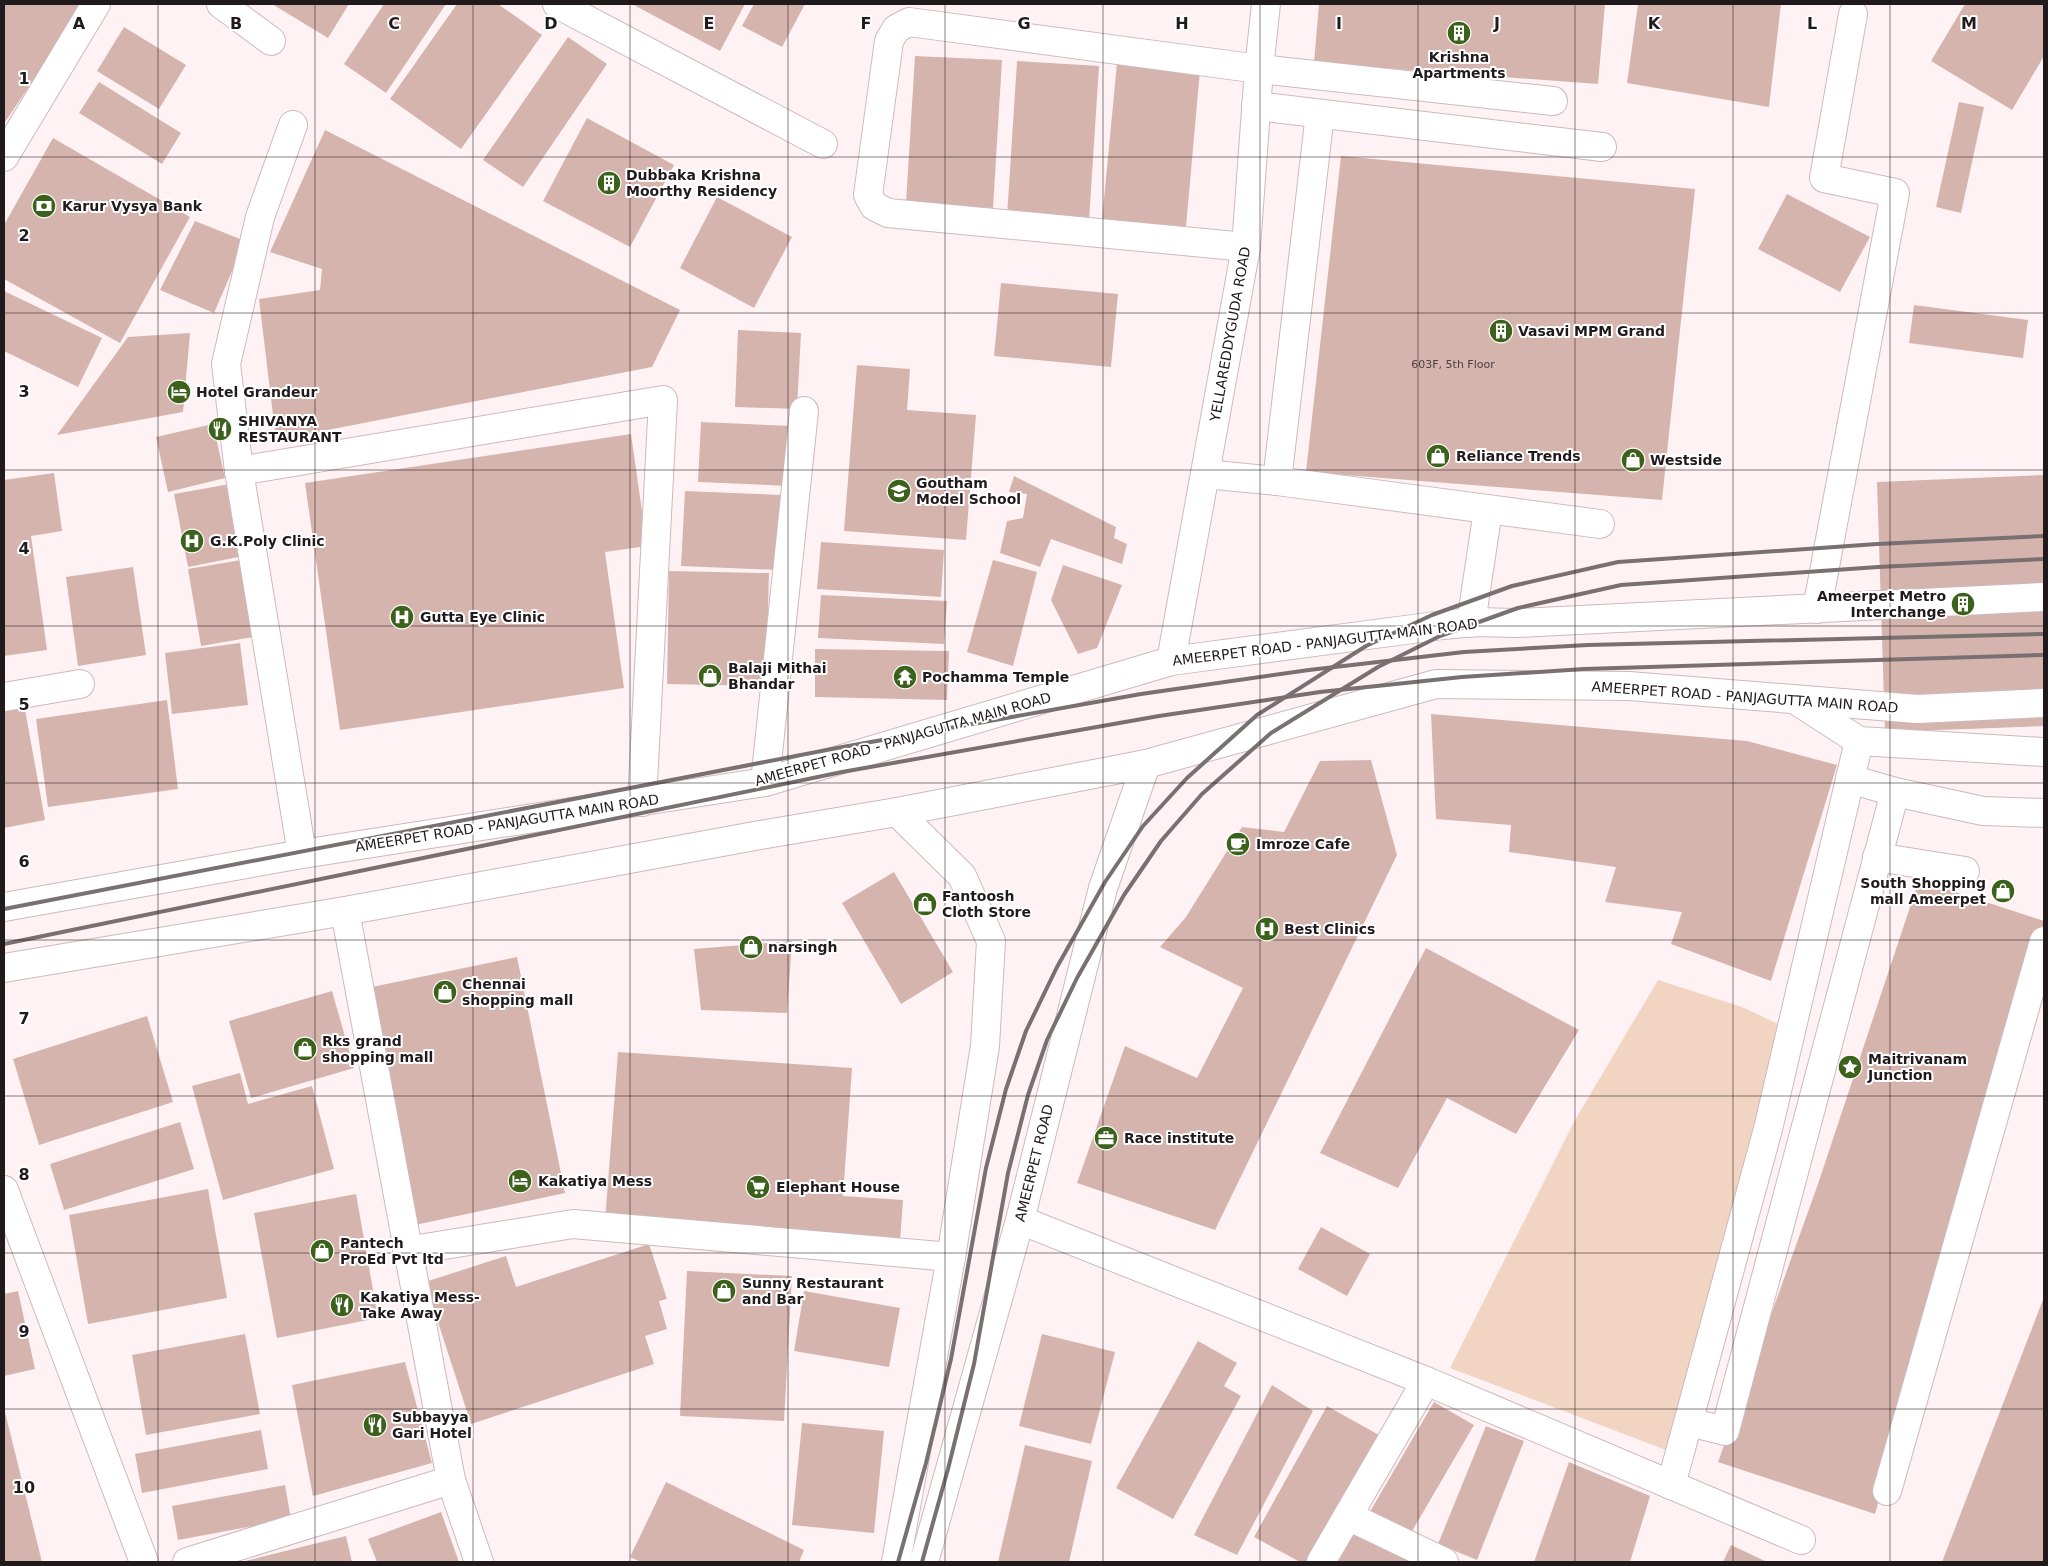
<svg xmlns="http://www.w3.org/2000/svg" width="2048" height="1566" viewBox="0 0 2048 1566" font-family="'DejaVu Sans',sans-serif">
<rect width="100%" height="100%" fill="#fff2f5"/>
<!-- green -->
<polygon fill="#f1d5c2" points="1658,980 1742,1007 1787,1028 1666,1450 1450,1368 1575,1120"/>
<!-- building -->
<g fill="#d6b4ae">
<polygon points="4,4 85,4 5,122 4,121"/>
<polygon points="272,4 349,4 328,38"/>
<polygon points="384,4 446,4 386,93 344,64"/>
<polygon points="457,4 498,4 542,35 461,149 390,99"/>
<polygon points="632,4 745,4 720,51"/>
<polygon points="754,4 805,4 782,47 742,26"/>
<polygon points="1319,4 1605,4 1598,84 1314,63"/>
<polygon points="1638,4 1781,4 1769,107 1627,83"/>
<polygon points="1965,4 2044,4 2044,56 2012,110 1931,61"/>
<polygon points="124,27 186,65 159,109 97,71"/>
<polygon points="568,37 607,64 523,187 483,160"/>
<polygon points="915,56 1002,60 993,208 906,203"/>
<polygon points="1017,61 1099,66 1089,221 1007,217"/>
<polygon points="1117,63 1200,70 1186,227 1102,220"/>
<polygon points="99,82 181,133 162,164 79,113"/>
<polygon points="1959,102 1984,107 1961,213 1936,207"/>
<polygon points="587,118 674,165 630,247 543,201"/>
<polygon points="325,130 680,310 652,367 276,440 259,299 320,290 322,269 270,252"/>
<polygon points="53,138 190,217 120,343 4,279 4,225"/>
<polygon points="1341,156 1695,189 1662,500 1306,472"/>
<polygon points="1787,194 1870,237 1840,292 1758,249"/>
<polygon points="717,197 792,237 754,308 680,268"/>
<polygon points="195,221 245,241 214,313 160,290"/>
<polygon points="1001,283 1118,294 1111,367 994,356"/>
<polygon points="4,291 102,338 78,387 4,351"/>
<polygon points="1914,305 2028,320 2023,358 1909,343"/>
<polygon points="738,330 801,333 797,409 735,407"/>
<polygon points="190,333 183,412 57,435 128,337"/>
<polygon points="857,365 910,369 907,410 976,415 966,540 844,531"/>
<polygon points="701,422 792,426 790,486 698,482"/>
<polygon points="213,424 225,478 168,492 156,437"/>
<polygon points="631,434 647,546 605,552 624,688 340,730 305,483"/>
<polygon points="54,473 62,531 31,536 47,650 4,656 4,480"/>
<polygon points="2044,475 2044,726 1885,732 1877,482"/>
<polygon points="1014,476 1116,527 1114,538 1127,544 1122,564 1051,539 1040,567 1000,553 1007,521 1023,518 1027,494 1009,492"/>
<polygon points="230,484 244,556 188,567 174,494"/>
<polygon points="685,491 782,495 779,570 681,566"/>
<polygon points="821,542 944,550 941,597 817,589"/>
<polygon points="241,560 253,637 201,646 188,569"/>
<polygon points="993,560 1037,572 1013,666 967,652"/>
<polygon points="1063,565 1122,585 1097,648 1078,654 1051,600"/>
<polygon points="133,567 146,655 78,666 66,577"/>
<polygon points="669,571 769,573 766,686 667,684"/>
<polygon points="821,595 947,601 944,644 818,638"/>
<polygon points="240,643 248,705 172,714 165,653"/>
<polygon points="815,649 949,651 947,700 815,697"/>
<polygon points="167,700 178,789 48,807 36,719"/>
<polygon points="24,704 45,820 4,828 4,708"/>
<polygon points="1431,714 1747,741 1837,765 1771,981 1671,944 1682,912 1605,902 1616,867 1509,852 1511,825 1436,819"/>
<polygon points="1371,760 1397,855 1215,1230 1077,1183 1125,1046 1197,1078 1243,988 1160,947 1186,917 1242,827 1284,832 1320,761"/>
<polygon points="894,872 953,972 901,1004 842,903"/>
<polygon points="1919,880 2044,921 2044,927 1875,1514 1718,1462 1818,1184"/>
<polygon points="792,941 787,1013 701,1010 694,949"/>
<polygon points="1426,948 1579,1030 1516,1134 1447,1098 1398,1188 1320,1153"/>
<polygon points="517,957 565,1193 415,1225 367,988"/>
<polygon points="332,991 354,1068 251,1098 229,1021"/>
<polygon points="147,1016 173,1102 39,1145 13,1059"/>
<polygon points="618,1052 852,1068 843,1196 903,1200 900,1242 605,1221"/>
<polygon points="240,1073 248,1104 312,1086 334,1169 223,1200 192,1086"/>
<polygon points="180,1122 194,1169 64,1210 50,1164"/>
<polygon points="208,1189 227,1298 88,1324 69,1215"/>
<polygon points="356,1194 378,1318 277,1338 254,1213"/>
<polygon points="1321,1227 1370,1254 1347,1296 1298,1269"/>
<polygon points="649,1244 667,1299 659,1301 667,1329 645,1336 654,1364 471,1424 425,1282 506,1256 516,1287"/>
<polygon points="687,1271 792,1276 784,1421 680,1416"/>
<polygon points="18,1291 35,1369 4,1376 4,1294"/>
<polygon points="804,1291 900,1308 889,1367 794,1351"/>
<polygon points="2044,1297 2044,1562 1942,1562"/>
<polygon points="245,1334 260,1414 146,1435 132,1355"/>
<polygon points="1042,1334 1115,1352 1091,1444 1019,1426"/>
<polygon points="1198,1341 1237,1363 1224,1386 1241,1396 1173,1519 1116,1488"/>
<polygon points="405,1362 432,1463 313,1496 292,1385"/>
<polygon points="1272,1385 1313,1411 1237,1555 1194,1535"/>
<polygon points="1434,1402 1474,1425 1408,1538 1368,1515"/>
<polygon points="1327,1406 1388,1440 1319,1562 1300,1562 1254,1537"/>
<polygon points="4,1412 5,1412 42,1562 4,1562"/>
<polygon points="802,1423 884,1431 874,1533 792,1525"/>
<polygon points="1486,1426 1524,1441 1477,1560 1438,1544"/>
<polygon points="261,1430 268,1469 142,1493 135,1454"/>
<polygon points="1025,1445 1092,1461 1069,1562 998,1562"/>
<polygon points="1569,1462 1650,1496 1630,1562 1534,1562"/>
<polygon points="666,1482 804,1550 799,1562 641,1562 630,1557"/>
<polygon points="285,1485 291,1519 178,1540 172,1506"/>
<polygon points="441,1512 459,1562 377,1562 368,1539"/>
<polygon points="1347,1530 1411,1562 1331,1562"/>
<polygon points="346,1536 352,1562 241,1562"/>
<polygon points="1731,1545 1767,1562 1723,1562"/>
</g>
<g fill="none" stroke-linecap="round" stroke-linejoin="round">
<!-- minor casing -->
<g stroke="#cdb9bd" stroke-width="30">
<g id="minor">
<polyline points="221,4 271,41"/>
<polyline points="557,4 823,144"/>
<polyline points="1256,106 1602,147"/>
<polyline points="1320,114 1277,481 1600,524"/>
<polyline points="293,125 260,217 226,364 239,471 302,854"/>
<polyline points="4,157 96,4"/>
<polyline points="1246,247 888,213 874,206 868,195 889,41 896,29 909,22 1259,69 1553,101"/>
<polyline points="239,471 663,400 642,802"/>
<polyline points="1205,474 1277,481"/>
<polyline points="1817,609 1895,193 1824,178 1853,14"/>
<polyline points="1471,623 1488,510"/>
<polyline points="1171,661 1246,247 1259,69 1266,4"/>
<polyline points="4,697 80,684"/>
<polyline points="1794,699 1859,741 2044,752"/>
<polyline points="1850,779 1895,792 1983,811 2044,813"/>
<polyline points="765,782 804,411"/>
<polyline points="1877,857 1965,871"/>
<polyline points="345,911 451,1480"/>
<polyline points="4,1190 144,1562"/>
<polyline points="1020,1220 1426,1381 1801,1540"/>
<polyline points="407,1251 573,1224 951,1257"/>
<polyline points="1689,1422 1725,1431 1895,792"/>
<polyline points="1671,1485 1768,1129 1859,741"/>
<polyline points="1887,1491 2044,941"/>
<polyline points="1348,1516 1444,1562"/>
<polyline points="187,1562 451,1480 479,1562"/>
<polyline points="1321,1562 1426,1381"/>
</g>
</g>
<!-- major casing -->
<g stroke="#cdb9bd" stroke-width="30">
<g id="major">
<polyline points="896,1562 951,1257 985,1046 991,941 962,876 897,812"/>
<polyline points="924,1562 1020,1220 1103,888 1146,764"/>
</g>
</g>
<!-- highway casing -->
<g stroke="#cdb9bd" stroke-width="30">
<g id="highway">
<polyline points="4,907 302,854 765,782 1171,661 1443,625 1474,622 1517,623 2044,597"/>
<polyline points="4,968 345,911 760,835 897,812 1146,764 1436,684 1629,686 1917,709 2044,703"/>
</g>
</g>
<!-- minor -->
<use href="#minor" stroke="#fff" stroke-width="28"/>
<!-- major -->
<use href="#major" stroke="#fff" stroke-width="28"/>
<!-- highway -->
<use href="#highway" stroke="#fff" stroke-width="28"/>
<!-- rail -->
<g stroke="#797072" stroke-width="4">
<polyline points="4,909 837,748 1141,694 1309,670 1464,652 1588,645 2044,634"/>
<polyline points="4,944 842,772 1159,716 1320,692 1462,677 1584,669 2044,655"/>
<polyline points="898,1562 926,1463 951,1359 986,1168 1006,1089 1026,1031 1057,967 1105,882 1143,826 1187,778 1257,715 1366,646 1432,615 1512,586 1618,562 1877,544 2044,536"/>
<polyline points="922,1562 948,1469 974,1364 1008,1173 1028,1095 1047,1040 1077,978 1124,895 1161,841 1202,794 1271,733 1378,667 1440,636 1518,608 1621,585 1878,567 2044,559"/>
</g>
</g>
<!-- grid -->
<path fill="none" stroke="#211a1c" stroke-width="1" stroke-opacity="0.55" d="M158,4V1562M315,4V1562M473,4V1562M630,4V1562M788,4V1562M945,4V1562M1103,4V1562M1260,4V1562M1418,4V1562M1575,4V1562M1733,4V1562M1890,4V1562M4,157H2044M4,313H2044M4,470H2044M4,626H2044M4,783H2044M4,940H2044M4,1096H2044M4,1253H2044M4,1409H2044"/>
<!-- icons -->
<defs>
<g id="building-disc" transform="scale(1.25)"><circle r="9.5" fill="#3c611b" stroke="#fff"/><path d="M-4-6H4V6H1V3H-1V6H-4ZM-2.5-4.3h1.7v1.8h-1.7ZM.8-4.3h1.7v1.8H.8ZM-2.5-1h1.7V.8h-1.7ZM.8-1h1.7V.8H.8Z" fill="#fff"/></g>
<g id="bank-disc" transform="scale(1.25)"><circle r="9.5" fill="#3c611b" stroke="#fff"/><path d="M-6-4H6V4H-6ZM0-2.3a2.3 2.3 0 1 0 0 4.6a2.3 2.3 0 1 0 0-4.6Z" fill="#fff"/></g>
<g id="hotel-disc" transform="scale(1.25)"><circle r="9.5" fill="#3c611b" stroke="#fff"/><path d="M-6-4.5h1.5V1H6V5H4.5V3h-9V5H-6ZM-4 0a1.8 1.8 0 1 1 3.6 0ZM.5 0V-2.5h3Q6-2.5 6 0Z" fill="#fff"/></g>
<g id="restaurant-disc" transform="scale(1.25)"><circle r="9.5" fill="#3c611b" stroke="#fff"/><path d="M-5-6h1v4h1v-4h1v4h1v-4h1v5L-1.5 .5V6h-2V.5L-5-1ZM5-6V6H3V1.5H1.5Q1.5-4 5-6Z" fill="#fff"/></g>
<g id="shop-disc" transform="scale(1.25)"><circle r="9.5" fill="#3c611b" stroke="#fff"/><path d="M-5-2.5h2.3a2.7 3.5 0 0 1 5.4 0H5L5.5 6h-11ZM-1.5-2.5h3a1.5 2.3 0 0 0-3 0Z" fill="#fff"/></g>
<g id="school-disc" transform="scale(1.25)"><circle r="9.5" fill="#3c611b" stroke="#fff"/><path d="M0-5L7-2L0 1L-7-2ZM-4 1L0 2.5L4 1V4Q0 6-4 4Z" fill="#fff"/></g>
<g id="hospital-disc" transform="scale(1.25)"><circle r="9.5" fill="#3c611b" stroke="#fff"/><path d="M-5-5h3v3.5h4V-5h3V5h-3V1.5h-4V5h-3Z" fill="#fff"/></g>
<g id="temple-disc" transform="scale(1.25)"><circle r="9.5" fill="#3c611b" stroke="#fff"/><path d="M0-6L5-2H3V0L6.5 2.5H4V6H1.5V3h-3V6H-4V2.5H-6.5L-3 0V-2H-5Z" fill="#fff"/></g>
<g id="cafe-disc" transform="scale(1.25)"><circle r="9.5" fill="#3c611b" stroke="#fff"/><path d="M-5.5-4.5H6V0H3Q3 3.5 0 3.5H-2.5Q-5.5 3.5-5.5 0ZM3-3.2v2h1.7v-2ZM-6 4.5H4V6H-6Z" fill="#fff"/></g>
<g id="sight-disc" transform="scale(1.25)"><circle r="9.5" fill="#3c611b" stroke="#fff"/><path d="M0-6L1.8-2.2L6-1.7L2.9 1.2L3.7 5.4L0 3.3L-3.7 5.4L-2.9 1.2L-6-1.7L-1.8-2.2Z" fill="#fff"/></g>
<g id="office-disc" transform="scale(1.25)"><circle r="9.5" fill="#3c611b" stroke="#fff"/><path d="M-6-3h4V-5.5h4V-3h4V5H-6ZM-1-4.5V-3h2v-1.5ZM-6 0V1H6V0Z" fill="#fff"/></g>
<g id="supermarket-disc" transform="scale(1.25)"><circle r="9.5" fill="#3c611b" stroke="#fff"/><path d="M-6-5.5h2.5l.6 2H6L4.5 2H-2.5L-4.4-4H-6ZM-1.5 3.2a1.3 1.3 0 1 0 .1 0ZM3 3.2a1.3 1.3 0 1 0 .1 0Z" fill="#fff"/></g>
</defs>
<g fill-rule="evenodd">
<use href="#building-disc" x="1459" y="33"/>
<use href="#building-disc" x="609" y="183"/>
<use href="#bank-disc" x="44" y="206"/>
<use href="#building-disc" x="1501" y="331"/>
<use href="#hotel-disc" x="179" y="392"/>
<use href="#restaurant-disc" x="220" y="429"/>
<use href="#shop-disc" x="1438" y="456"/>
<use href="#shop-disc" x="1633" y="460"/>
<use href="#school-disc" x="899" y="491"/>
<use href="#hospital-disc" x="192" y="541"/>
<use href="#building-disc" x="1963" y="604"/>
<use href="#hospital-disc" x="402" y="617"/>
<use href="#shop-disc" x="710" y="676"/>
<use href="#temple-disc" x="905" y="677"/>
<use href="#cafe-disc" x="1238" y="844"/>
<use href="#shop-disc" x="2003" y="891"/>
<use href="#shop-disc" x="925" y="904"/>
<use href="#hospital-disc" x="1267" y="929"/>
<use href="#shop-disc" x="751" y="947"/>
<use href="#shop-disc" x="445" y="992"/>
<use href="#shop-disc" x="305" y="1049"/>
<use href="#sight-disc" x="1850" y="1067"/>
<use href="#office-disc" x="1106" y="1138"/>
<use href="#hotel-disc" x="520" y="1181"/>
<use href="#supermarket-disc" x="758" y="1187"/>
<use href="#shop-disc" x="322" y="1251"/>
<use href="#shop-disc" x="724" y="1291"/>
<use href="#restaurant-disc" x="342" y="1305"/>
<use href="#restaurant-disc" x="375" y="1425"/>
</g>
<g text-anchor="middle" stroke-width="4" stroke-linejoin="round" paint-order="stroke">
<!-- number labels -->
<g font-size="11" fill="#4e4040">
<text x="1453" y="368">603F, 5th Floor</text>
</g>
<!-- poi labels -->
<g font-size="14" font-weight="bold" fill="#211a1c" stroke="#fff" text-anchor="start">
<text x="1459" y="62" text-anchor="middle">Krishna<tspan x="1459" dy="16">Apartments</tspan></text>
<text x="626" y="180">Dubbaka Krishna<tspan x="626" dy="16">Moorthy Residency</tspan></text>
<text x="62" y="211">Karur Vysya Bank</text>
<text x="1518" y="336">Vasavi MPM Grand</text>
<text x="196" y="397">Hotel Grandeur</text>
<text x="238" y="426">SHIVANYA<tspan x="238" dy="16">RESTAURANT</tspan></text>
<text x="1456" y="461">Reliance Trends</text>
<text x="1650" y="465">Westside</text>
<text x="916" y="488">Goutham<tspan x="916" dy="16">Model School</tspan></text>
<text x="210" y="546">G.K.Poly Clinic</text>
<text x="1946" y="601" text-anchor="end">Ameerpet Metro<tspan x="1946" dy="16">Interchange</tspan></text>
<text x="420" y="622">Gutta Eye Clinic</text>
<text x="728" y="673">Balaji Mithai<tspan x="728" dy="16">Bhandar</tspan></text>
<text x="922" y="682">Pochamma Temple</text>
<text x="1256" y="849">Imroze Cafe</text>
<text x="1986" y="888" text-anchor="end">South Shopping<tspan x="1986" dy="16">mall Ameerpet</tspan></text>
<text x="942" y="901">Fantoosh<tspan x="942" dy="16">Cloth Store</tspan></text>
<text x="1284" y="934">Best Clinics</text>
<text x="768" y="952">narsingh</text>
<text x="462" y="989">Chennai<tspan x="462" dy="16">shopping mall</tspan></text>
<text x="322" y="1046">Rks grand<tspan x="322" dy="16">shopping mall</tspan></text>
<text x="1868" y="1064">Maitrivanam<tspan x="1868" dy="16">Junction</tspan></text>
<text x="1124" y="1143">Race institute</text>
<text x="538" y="1186">Kakatiya Mess</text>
<text x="776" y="1192">Elephant House</text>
<text x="340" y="1248">Pantech<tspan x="340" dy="16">ProEd Pvt ltd</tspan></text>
<text x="742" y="1288">Sunny Restaurant<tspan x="742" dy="16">and Bar</tspan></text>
<text x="360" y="1302">Kakatiya Mess-<tspan x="360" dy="16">Take Away</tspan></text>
<text x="392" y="1422">Subbayya<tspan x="392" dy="16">Gari Hotel</tspan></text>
</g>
<!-- street labels -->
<g font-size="14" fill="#211a1c" stroke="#fff">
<text transform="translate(1230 334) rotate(-80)" y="5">YELLAREDDYGUDA ROAD</text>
<text transform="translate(1325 642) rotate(-7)" y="5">AMEERPET ROAD - PANJAGUTTA MAIN ROAD</text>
<text transform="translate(1745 697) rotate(4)" y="5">AMEERPET ROAD - PANJAGUTTA MAIN ROAD</text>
<text transform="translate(903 739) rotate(-16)" y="5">AMEERPET ROAD - PANJAGUTTA MAIN ROAD</text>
<text transform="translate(507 823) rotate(-9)" y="5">AMEERPET ROAD - PANJAGUTTA MAIN ROAD</text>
<text transform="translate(1034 1163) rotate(-76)" y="5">AMEERPET ROAD</text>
</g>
</g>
<g font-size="16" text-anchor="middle" font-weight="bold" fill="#211a1c" stroke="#fff" stroke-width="4" stroke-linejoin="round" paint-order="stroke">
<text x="79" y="29">A</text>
<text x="236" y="29">B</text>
<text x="394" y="29">C</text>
<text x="551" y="29">D</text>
<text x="709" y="29">E</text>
<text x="866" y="29">F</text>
<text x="1024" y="29">G</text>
<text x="1182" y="29">H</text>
<text x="1339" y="29">I</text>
<text x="1497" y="29">J</text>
<text x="1654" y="29">K</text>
<text x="1812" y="29">L</text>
<text x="1969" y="29">M</text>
<text x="24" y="84">1</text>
<text x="24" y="241">2</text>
<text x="24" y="397">3</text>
<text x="24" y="554">4</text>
<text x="24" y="710">5</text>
<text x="24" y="867">6</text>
<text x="24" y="1024">7</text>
<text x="24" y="1180">8</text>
<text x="24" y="1337">9</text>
<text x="24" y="1493">10</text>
</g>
<!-- border -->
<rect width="2048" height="1566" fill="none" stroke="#211a1c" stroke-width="10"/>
</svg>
